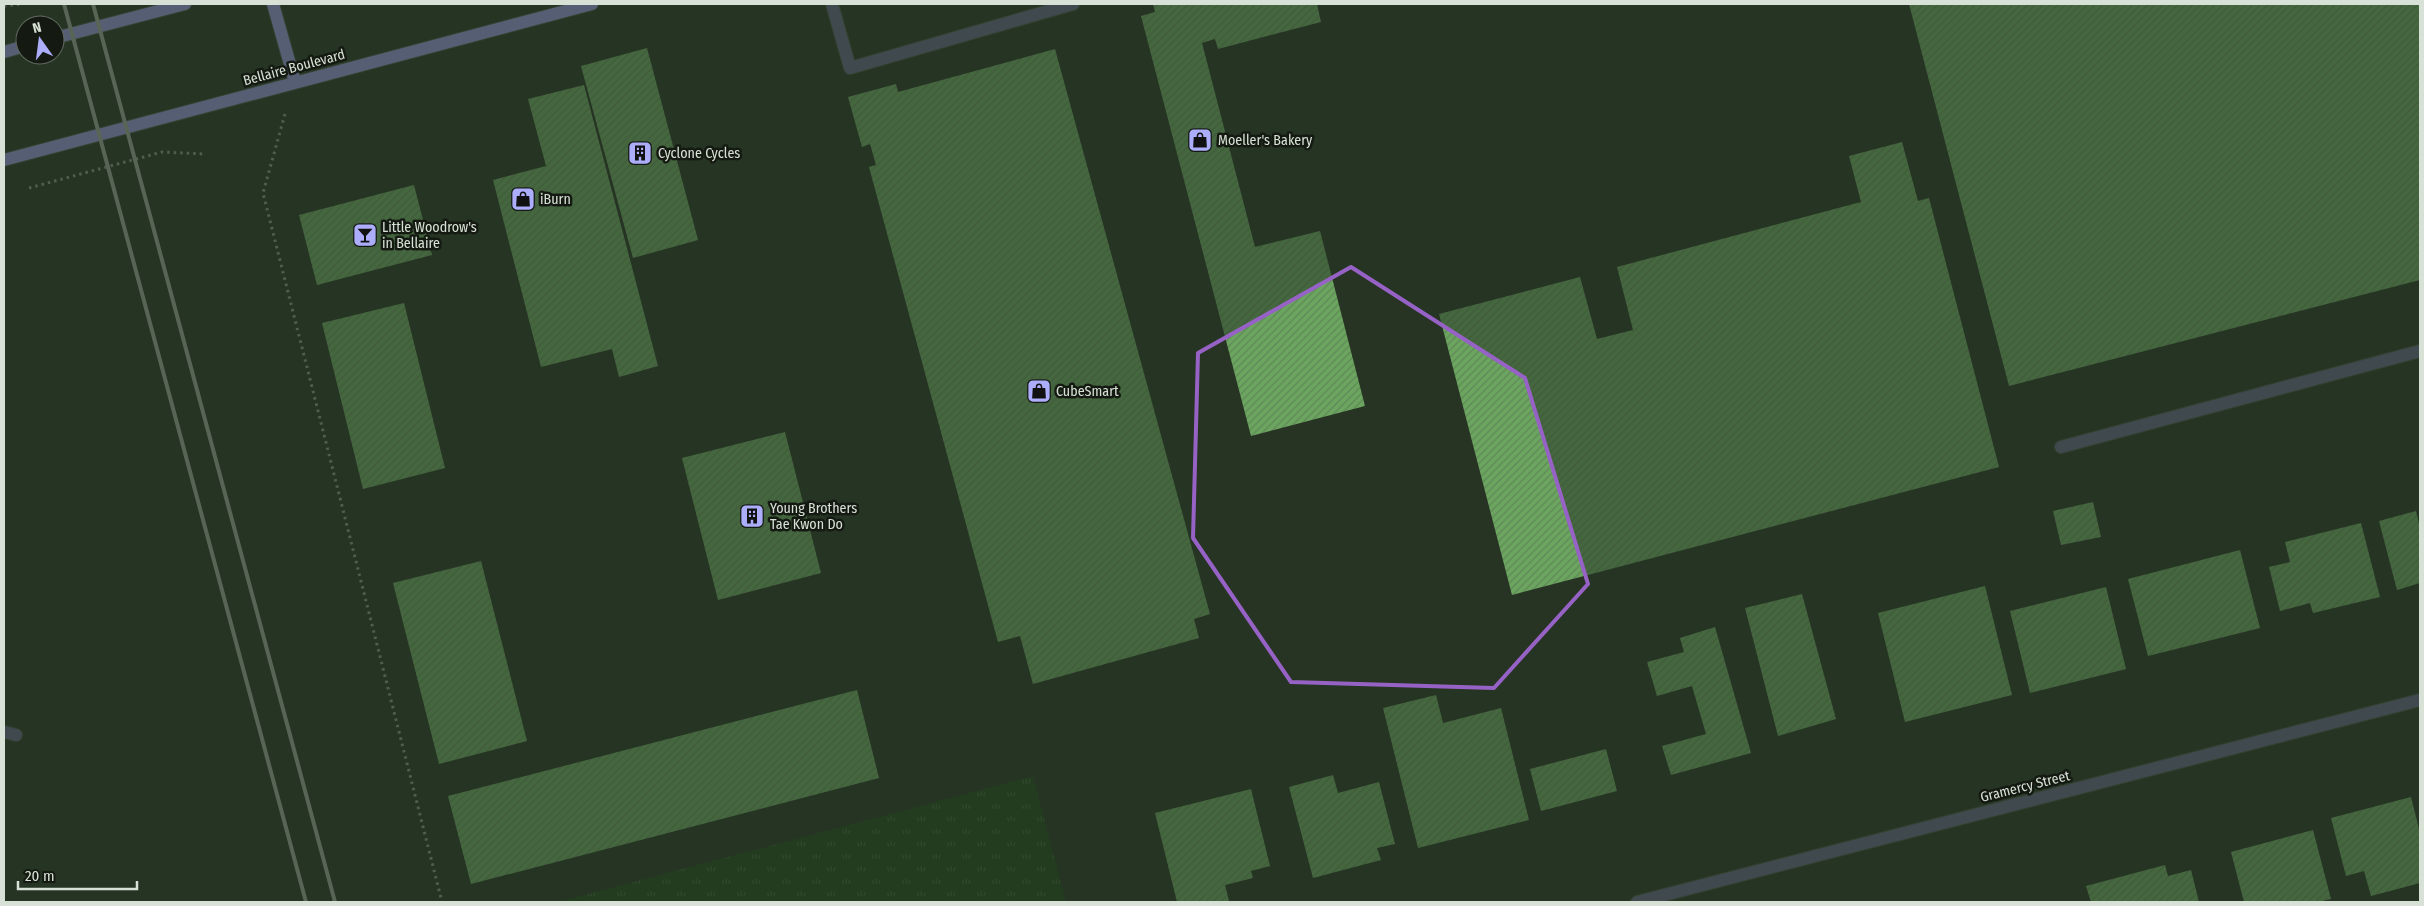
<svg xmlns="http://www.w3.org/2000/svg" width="2424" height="906" viewBox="0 0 2424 906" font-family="'Fira Sans Condensed',sans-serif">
<defs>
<pattern id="grass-tufts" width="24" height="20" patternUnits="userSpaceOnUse" patternTransform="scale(1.25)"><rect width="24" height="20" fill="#204419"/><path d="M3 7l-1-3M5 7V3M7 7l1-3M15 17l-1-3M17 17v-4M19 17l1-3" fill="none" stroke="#405f3a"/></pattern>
<pattern id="building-hatch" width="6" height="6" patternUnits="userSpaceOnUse" patternTransform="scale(1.25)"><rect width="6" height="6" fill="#6ca560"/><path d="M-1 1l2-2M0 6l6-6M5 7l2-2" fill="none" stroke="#5f8856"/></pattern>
</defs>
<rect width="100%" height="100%" fill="#273424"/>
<!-- grass -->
<polygon fill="url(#grass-tufts)" points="1033,776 1066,902 558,902"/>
<!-- building -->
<g fill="url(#building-hatch)">
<polygon points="1153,4 1317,4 1321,22 1218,49 1215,39 1202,43 1255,247 1320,231 1365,406 1251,436 1141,16 1155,12"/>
<polygon points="1909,4 2420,4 2420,280 2009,386"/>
<polygon points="647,48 698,240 633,258 581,66"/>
<polygon points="1055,49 1210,614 1194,619 1199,638 1033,684 1020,636 998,642 869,167 876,165 870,144 862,147 848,97 896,84 898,92"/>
<polygon points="584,85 658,366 619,377 612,349 541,367 493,180 546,166 528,99"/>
<polygon points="1902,142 1918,201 1929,198 1999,467 1512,595 1439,314 1580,277 1597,339 1633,330 1617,267 1861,202 1849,156"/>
<polygon points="414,185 432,255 317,285 299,215"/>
<polygon points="404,303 445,468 363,489 322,323"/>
<polygon points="785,432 821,573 718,600 682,458"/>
<polygon points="2093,502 2101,537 2061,545 2053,511"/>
<polygon points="2416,511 2420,528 2420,583 2397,590 2379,521"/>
<polygon points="2361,523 2380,597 2313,613 2310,603 2280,611 2269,567 2290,562 2285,542"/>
<polygon points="2240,550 2260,628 2148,656 2128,579"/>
<polygon points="481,561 527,741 439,764 393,583"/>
<polygon points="1985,586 2012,695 1905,722 1878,613"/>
<polygon points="2106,587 2126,669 2030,693 2010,611"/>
<polygon points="1802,594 1836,719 1778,736 1745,608"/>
<polygon points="1715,627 1751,753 1671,775 1662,746 1706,734 1692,686 1657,696 1647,662 1684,652 1680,638"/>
<polygon points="857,690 879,778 471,884 448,796"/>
<polygon points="1436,695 1443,723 1501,708 1529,820 1418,848 1383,708"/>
<polygon points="1606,749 1617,791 1541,811 1530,769"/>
<polygon points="1333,775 1338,793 1379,782 1395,844 1377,848 1381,860 1313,878 1289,787"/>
<polygon points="1251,789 1270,866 1251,871 1253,878 1225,885 1229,901 1177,902 1155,813"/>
<polygon points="2411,797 2420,833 2420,883 2371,896 2364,871 2346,876 2331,818"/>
<polygon points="2313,830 2331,899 2318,902 2244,902 2231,852"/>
<polygon points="2165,865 2168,876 2191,870 2199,902 2091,902 2086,886"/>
</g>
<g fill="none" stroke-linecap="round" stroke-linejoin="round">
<!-- minor casing -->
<g stroke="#435040" stroke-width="14">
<g id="minor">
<polyline points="832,4 850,68 1073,4"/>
<polyline points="2061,447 2420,351"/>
<polyline points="4,732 16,735"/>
<polyline points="1637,902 2420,700"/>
</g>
</g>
<!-- major casing -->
<g stroke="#435040" stroke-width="14">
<g id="major">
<polyline points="273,4 295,82"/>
<polyline points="55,38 185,4"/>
<polyline points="4,52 25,46"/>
<polyline points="4,160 592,4"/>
</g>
</g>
<!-- path -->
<g stroke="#859082" stroke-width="3" stroke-dasharray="2.5 4" stroke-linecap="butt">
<polyline points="4,6 23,4"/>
<polyline points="285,114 263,193 442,902"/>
<polyline points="29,188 162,152 204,154"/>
</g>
<!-- minor -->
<use href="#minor" stroke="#606282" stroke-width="12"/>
<!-- major -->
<use href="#major" stroke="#9191d4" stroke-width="12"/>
<!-- rail -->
<g stroke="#959f92" stroke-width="4">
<polyline points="64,4 306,902"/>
<polyline points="93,4 335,902"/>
</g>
</g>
<!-- marked area -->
<path d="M0 0H2424V906H0ZM1351,267L1525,378L1588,584L1494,688L1291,682L1193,538L1198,353Z" fill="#273424" fill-opacity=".55" fill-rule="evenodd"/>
<path fill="none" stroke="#9762c6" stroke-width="4" stroke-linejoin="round" d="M1351,267L1525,378L1588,584L1494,688L1291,682L1193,538L1198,353Z"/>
<!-- icons -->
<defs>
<g id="shop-square" transform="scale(1.25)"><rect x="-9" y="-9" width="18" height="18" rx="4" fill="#adaefb" stroke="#141a12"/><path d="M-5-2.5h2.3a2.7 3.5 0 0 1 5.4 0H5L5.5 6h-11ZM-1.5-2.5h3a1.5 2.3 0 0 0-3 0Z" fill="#111"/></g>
<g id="building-square" transform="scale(1.25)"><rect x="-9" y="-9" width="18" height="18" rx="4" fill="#adaefb" stroke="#141a12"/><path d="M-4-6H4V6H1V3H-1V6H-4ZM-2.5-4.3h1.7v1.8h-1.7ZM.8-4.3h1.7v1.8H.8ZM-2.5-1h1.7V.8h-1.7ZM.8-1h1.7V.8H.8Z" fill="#111"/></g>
<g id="bar-square" transform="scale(1.25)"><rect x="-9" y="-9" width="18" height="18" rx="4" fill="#adaefb" stroke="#141a12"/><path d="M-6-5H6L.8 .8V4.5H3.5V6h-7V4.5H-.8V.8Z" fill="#111"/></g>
</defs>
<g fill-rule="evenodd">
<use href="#shop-square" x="1200" y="140"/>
<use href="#building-square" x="640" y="153"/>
<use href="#shop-square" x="523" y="199"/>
<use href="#bar-square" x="365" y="235"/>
<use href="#shop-square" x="1039" y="391"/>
<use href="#building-square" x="752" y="516"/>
</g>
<g text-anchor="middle" stroke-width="5" stroke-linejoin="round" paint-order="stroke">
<!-- street labels -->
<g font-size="14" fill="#d8e1d6" stroke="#141a12">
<text transform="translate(294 67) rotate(-15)" y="5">Bellaire Boulevard</text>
<text transform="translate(2025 786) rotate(-14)" y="5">Gramercy Street</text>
</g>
<!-- poi labels -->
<g font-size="14" fill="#d8e1d6" stroke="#141a12" text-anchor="start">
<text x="1218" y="145">Moeller's Bakery</text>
<text x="658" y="158">Cyclone Cycles</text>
<text x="540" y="204">iBurn</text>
<text x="382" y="232">Little Woodrow's<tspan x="382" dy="16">in Bellaire</tspan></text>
<text x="1056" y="396">CubeSmart</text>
<text x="770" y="513">Young Brothers<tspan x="770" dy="16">Tae Kwon Do</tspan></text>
</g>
</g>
<!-- border -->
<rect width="2424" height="906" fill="none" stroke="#d8e1d6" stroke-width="10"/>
<!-- north arrow -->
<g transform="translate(40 40) rotate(346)"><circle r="24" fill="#141a12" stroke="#626a60"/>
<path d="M0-4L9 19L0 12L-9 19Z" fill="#adaefb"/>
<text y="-8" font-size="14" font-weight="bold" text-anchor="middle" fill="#d8e1d6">N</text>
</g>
<!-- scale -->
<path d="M18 881v8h119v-8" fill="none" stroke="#d8e1d6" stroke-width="2.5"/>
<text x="25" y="881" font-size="15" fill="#d8e1d6" stroke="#141a12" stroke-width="4" paint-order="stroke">20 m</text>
</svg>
